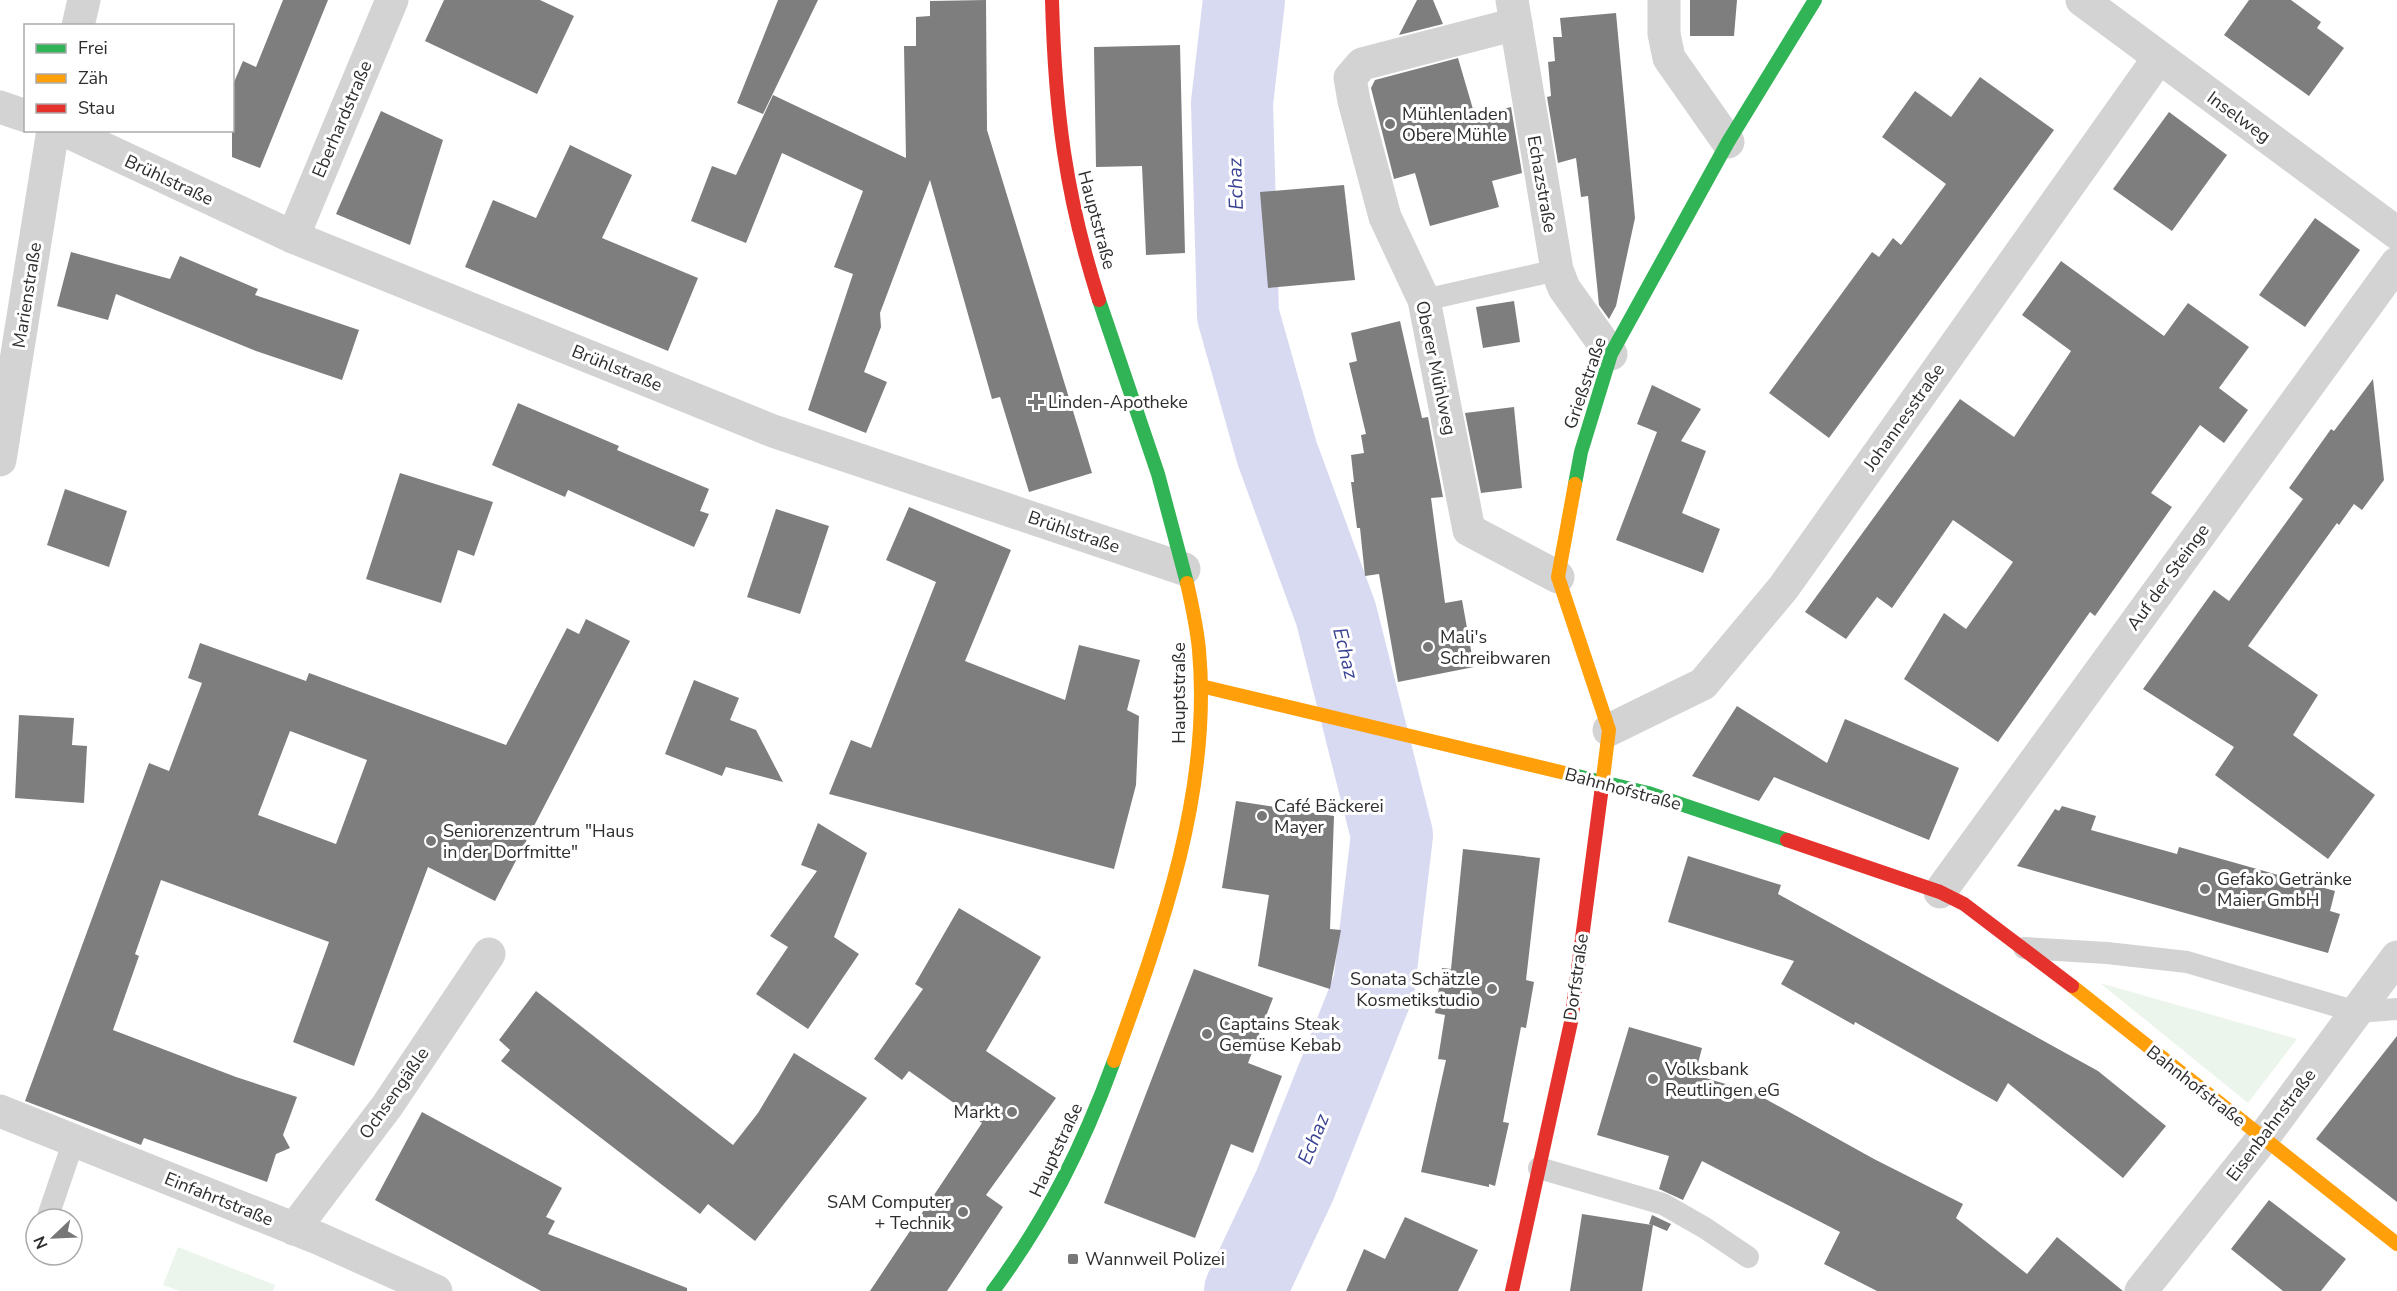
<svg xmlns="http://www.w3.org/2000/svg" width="2397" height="1291" viewBox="0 0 2397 1291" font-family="'Nunito Sans',sans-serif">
<rect width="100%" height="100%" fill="#fff"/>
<!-- green -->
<g fill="#ecf5eb">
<polygon points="2100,983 2297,1039 2248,1103"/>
<polygon points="178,1247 275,1285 273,1291 179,1291 163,1285"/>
</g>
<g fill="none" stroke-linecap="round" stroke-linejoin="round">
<!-- river -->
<polyline stroke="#d8daf2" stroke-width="82" points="1244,0 1232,103 1238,315 1277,453 1336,614 1392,835 1374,986 1295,1185 1245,1291"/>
</g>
<!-- building -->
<g fill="#7e7e7e" fill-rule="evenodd">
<polygon points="283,0 328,0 260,168 232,157 232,87 243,61 256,67"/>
<polygon points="444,0 540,0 574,16 537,94 425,41"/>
<polygon points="778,0 818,0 763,114 737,103"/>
<polygon points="986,0 987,130 1092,473 1029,492 1000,397 992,399 930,180 880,313 881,327 864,372 887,382 866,433 808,410 853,274 834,267 863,191 782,153 746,243 691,221 712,166 736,175 773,95 906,158 904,46 916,46 916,17 930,16 930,1"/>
<polygon points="1417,0 1433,0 1443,24 1399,35"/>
<polygon points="1690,0 1737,0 1734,36 1690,36"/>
<polygon points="2249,0 2291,0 2321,22 2317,28 2344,48 2309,96 2224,35"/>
<polygon points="1616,13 1635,218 1616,306 1609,319 1599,305 1588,196 1581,197 1576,158 1558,163 1547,97 1551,96 1548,62 1555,61 1553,37 1562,37 1560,18"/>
<polygon points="1180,45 1185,253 1146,255 1142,166 1096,167 1094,47"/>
<polygon points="1458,58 1475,116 1511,107 1522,173 1492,181 1499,207 1430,226 1415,173 1394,179 1371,88 1375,80"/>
<polygon points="1980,77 2054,130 1829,438 1769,393 1872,252 1879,257 1893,238 1901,245 1946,184 1882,137 1915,91 1951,117"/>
<polygon points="381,111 443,140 410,245 336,214"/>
<polygon points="2169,112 2227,155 2172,231 2113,189"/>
<polygon points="570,145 632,175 602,238 698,278 668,351 465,267 493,200 536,218"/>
<polygon points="1344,185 1355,280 1268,288 1260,192"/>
<polygon points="2315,218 2360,250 2305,327 2259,295"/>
<polygon points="71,252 170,279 180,256 258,289 255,295 359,330 342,380 256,351 116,294 108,320 57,306"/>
<polygon points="2061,261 2164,336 2188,303 2249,347 2219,388 2248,410 2224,443 2200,425 2151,493 2172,507 2095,616 2090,612 1998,742 1904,679 1944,613 1966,629 2013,562 1953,520 1892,608 1877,597 1846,639 1805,612 1960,399 2014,437 2071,351 2022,315"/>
<polygon points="1514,301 1520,342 1483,348 1476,307"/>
<polygon points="1400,321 1422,418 1428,417 1443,497 1431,498 1445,603 1462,600 1474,667 1398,682 1379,574 1365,576 1360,528 1357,528 1351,482 1354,482 1351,455 1364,453 1361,435 1366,434 1349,363 1357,361 1351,333"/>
<polygon points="2373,379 2384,480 2362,510 2354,504 2339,525 2337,523 2248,646 2318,695 2293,735 2375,795 2328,859 2215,775 2234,747 2143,689 2214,590 2229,601 2303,499 2289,488 2331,429 2334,431"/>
<polygon points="1652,385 1701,409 1681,441 1706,451 1682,513 1720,529 1703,573 1616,540 1657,432 1637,424"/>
<polygon points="518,403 619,446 617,450 709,489 700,511 709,514 694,547 568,490 565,497 492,465"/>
<polygon points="1514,407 1522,488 1481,493 1465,413"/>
<polygon points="400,473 493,502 474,556 458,550 441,603 366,579"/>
<polygon points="65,489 127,511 109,567 47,545"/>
<polygon points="909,507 1011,550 965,661 1065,700 1079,645 1140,660 1127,710 1139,716 1136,785 1114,869 829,794 851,740 871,748 936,582 886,560"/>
<polygon points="776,509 829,526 800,614 747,597"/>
<path d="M586,619L630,641L495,901L428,867L354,1066L293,1042L329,942L161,880L135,954L139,956L113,1030L236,1077L297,1097L283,1135L290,1148L276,1154L267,1182L144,1138L141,1145L25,1101L149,763L169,771L202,683L188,678L200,643L306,681L309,673L506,745L567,628L579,634ZM290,731L367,760L336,844L258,815Z"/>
<polygon points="694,680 739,698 730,720 756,730 783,782 726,767 722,776 665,754"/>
<polygon points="1737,706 1827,763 1845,719 1959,768 1929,840 1774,777 1759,801 1692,776"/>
<polygon points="19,715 74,718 72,745 87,746 84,803 15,798"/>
<polygon points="1236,801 1334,816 1330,929 1341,930 1330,989 1258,966 1269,895 1222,888"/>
<polygon points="2062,806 2096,816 2091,830 2177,854 2179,847 2335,891 2330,911 2340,914 2328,953 2017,866 2055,809 2059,811"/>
<polygon points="818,823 867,853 834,937 859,954 808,1029 756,994 788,947 770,936 817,871 801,865"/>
<polygon points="1463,849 1540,858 1526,980 1534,982 1526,1028 1521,1027 1503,1122 1509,1123 1495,1186 1489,1184 1489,1187 1421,1172 1446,1060 1438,1059 1445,1015 1435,1013 1442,968 1451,969"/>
<polygon points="1688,856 1781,885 1778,894 2098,1071 2166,1126 2123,1178 2008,1083 1997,1102 1855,1022 1854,1025 1781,984 1794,961 1668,922"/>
<polygon points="959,908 1041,957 986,1051 1056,1098 986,1195 1003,1207 947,1291 870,1291 982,1123 909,1071 902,1080 874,1059 923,989 915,984"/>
<polygon points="1194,969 1273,998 1248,1063 1282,1076 1253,1153 1231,1144 1195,1238 1104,1203"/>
<polygon points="536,991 733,1145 758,1113 794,1053 867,1098 755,1241 708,1204 700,1214 501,1061 510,1050 499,1040"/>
<polygon points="1629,1027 1702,1048 1695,1075 1753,1092 1874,1159 1963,1204 1956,1218 2027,1274 2057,1237 2123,1291 1877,1291 1824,1264 1840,1232 1702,1161 1683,1200 1659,1189 1669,1156 1597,1135"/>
<polygon points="2397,1036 2397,1202 2316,1139"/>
<polygon points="422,1112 562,1188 546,1217 555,1221 548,1234 687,1288 687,1291 541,1291 375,1200"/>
<polygon points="2269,1200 2346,1259 2321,1291 2283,1291 2231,1249"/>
<polygon points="1582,1214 1652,1225 1649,1224 1652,1215 1671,1224 1667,1231 1653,1225 1642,1291 1570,1291"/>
<polygon points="1405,1217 1478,1250 1458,1291 1346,1291 1364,1249 1385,1259"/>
</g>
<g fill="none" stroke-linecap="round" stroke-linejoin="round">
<!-- lane -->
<g stroke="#d3d3d3" stroke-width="22">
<polyline points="1424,300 1557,270"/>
<polyline points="2024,948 2107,953 2187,962 2357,1012 2397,1009"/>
<polyline points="1539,1168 1663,1204 1705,1228 1748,1257"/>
<polyline points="47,1219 74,1140"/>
</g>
<!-- street -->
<g stroke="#d3d3d3" stroke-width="33">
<polyline points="1512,0 1557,270 1564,288 1611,354"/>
<polyline points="1664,0 1664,34 1669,58 1728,142"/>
<polyline points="2082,0 2397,233"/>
<polyline points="1516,24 1362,64 1350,78 1354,101 1385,217 1424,300 1469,530 1558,577"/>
<polyline points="78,26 84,0"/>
<polyline points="0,107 26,116"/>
<polyline points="64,130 293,237 773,431 1184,569"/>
<polyline points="293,237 392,0"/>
<polyline points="0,460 53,130"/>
<polyline points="1609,730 1703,684 1784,587 2158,59"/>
<polyline points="1940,892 2397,263"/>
<polyline points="0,1111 320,1239 436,1291"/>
<polyline points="294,1229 387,1106 489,954"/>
<polyline points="2141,1291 2263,1138 2397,957"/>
</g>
<!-- fast -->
<g stroke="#30b455" stroke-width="14">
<polyline points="1099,300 1158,474 1187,583"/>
<polyline points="1575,484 1581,452 1611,354 1728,142 1815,0"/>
<polyline points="1569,774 1648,793 1787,840"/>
<path d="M993,1291C1047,1218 1083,1146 1114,1061"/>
</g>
<!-- slow -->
<g stroke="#ff9f0a" stroke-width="14">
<polyline points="1575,484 1558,577 1609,730 1601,794"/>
<polyline points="1201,686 1569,774"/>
<polyline points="2072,986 2397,1244"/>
<path d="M1114,1061C1161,931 1212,791 1199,650C1197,628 1192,605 1187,583"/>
</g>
<!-- jam -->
<g stroke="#e5322d" stroke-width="14">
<path d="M1052,0C1055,110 1065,194 1099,300"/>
<polyline points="1787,840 1940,892 1964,904 2072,986"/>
<polyline points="1512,1291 1571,1022 1601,794"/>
</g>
</g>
<!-- markers -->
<g fill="#777" stroke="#fff" stroke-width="2">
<circle cx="1390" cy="124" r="6"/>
<path d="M1033 393h6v6h6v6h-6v6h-6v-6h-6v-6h6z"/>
<circle cx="1428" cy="647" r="6"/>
<circle cx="1262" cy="816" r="6"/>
<circle cx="431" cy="841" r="6"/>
<circle cx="2205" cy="889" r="6"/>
<circle cx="1492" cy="989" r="6"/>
<circle cx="1207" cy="1034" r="6"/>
<circle cx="1653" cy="1079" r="6"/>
<circle cx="1012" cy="1112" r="6"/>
<circle cx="963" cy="1212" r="6"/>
<rect x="1067" y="1253" width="12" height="12" rx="3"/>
</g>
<g text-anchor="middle" stroke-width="6" stroke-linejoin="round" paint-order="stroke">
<!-- poi labels -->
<g font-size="18" fill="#2e2e2e" stroke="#fff" text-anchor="start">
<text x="1402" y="120">Mühlenladen<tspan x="1402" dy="21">Obere Mühle</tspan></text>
<text x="1048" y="408">Linden-Apotheke</text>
<text x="1440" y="643">Mali's<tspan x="1440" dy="21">Schreibwaren</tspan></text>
<text x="1274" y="812">Café Bäckerei<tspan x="1274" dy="21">Mayer</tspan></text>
<text x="443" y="837">Seniorenzentrum "Haus<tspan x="443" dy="21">in der Dorfmitte"</tspan></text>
<text x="2217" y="885">Gefako Getränke<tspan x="2217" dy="21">Maier GmbH</tspan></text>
<text x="1480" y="985" text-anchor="end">Sonata Schätzle<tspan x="1480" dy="21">Kosmetikstudio</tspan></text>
<text x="1219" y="1030">Captains Steak<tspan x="1219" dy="21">Gemüse Kebab</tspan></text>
<text x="1665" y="1075">Volksbank<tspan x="1665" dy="21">Reutlingen eG</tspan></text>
<text x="1000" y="1118" text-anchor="end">Markt</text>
<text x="951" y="1208" text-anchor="end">SAM Computer<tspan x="951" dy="21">+ Technik</tspan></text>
<text x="1085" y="1265">Wannweil Polizei</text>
</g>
<!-- street labels -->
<g font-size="18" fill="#2e2e2e" stroke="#fff">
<text transform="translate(2239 117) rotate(36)" y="6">Inselweg</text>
<text transform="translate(342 119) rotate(-67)" y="6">Eberhardstraße</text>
<text transform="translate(169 180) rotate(25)" y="6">Brühlstraße</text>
<text transform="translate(1542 184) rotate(80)" y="6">Echazstraße</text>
<text transform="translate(1097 220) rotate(75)" y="6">Hauptstraße</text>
<text transform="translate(27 295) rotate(-81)" y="6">Marienstraße</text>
<text transform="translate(617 368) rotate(22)" y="6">Brühlstraße</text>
<text transform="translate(1436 368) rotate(78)" y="6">Oberer Mühlweg</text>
<text transform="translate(1585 383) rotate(-71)" y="6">Grießstraße</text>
<text transform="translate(1904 417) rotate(-55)" y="6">Johannesstraße</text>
<text transform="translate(1074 532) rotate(19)" y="6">Brühlstraße</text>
<text transform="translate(2168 577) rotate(-54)" y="6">Auf der Steinge</text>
<text transform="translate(1179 693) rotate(-90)" y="6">Hauptstraße</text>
<text transform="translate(1623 789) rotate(15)" y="6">Bahnhofstraße</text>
<text transform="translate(1576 977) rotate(-82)" y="6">Dorfstraße</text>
<text transform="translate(2196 1086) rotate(38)" y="6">Bahnhofstraße</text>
<text transform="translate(394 1093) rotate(-55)" y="6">Ochsengäßle</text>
<text transform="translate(2271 1125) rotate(-53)" y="6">Eisenbahnstraße</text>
<text transform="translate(1056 1150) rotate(-65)" y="6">Hauptstraße</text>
<text transform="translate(219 1199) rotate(22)" y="6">Einfahrtstraße</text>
</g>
<!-- water labels -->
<g font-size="20" font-style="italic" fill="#394293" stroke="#fff">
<text transform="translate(1235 184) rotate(-92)" y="7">Echaz</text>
<text transform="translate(1346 653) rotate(76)" y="7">Echaz</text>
<text transform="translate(1313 1139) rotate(-68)" y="7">Echaz</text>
</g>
</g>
<!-- legend -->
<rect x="24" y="24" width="210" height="108" fill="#ffffff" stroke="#ababab" stroke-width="1.5"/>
<rect x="36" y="44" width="30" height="9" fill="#30b455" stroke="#ababab" stroke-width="1.5"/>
<text x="78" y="54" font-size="18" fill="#2e2e2e">Frei</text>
<rect x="36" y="74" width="30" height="9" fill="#ff9f0a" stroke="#ababab" stroke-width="1.5"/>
<text x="78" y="84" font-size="18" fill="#2e2e2e">Zäh</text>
<rect x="36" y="104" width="30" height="9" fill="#e5322d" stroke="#ababab" stroke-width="1.5"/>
<text x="78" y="114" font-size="18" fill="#2e2e2e">Stau</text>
<!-- north arrow -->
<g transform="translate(54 1237) rotate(247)"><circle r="28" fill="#ffffff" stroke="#ababab" stroke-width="1.5"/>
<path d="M0-4.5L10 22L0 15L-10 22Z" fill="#777777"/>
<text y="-9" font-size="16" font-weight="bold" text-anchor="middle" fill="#2e2e2e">N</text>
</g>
</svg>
